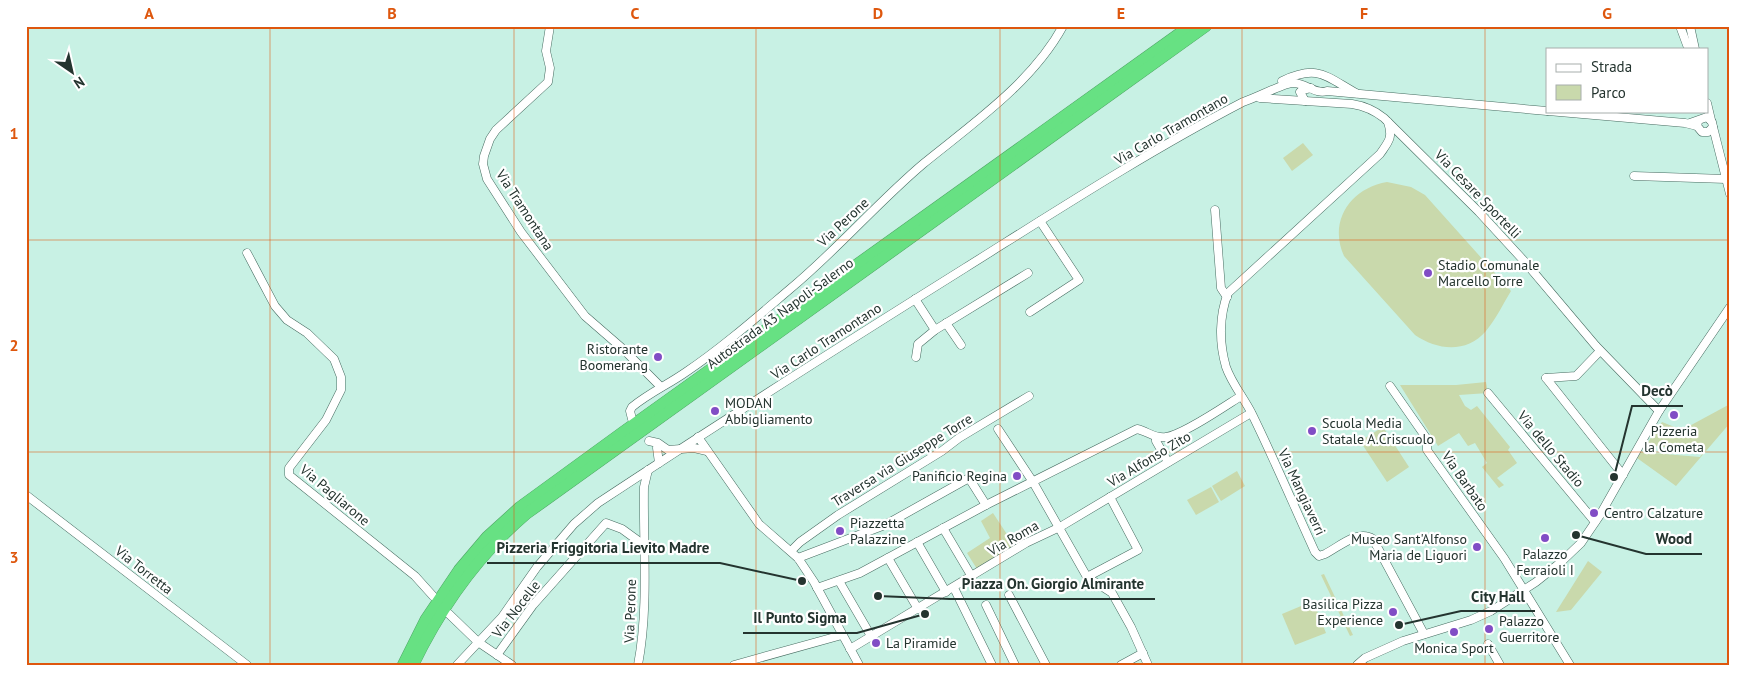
<svg xmlns="http://www.w3.org/2000/svg" width="1756" height="691" viewBox="0 0 1756 691" font-family="'PT Sans',sans-serif">
<rect width="100%" height="100%" fill="#c8f1e4"/>
<!-- green -->
<g fill="#c9d9ac">
<polygon points="1303,143 1313,155 1292,171 1283,158"/>
<path d="M1387,182L1411,187L1425,195L1511,291C1503,304 1496,319 1486,331C1466,354 1437,350 1415,335L1344,256C1328,221 1351,188 1387,182Z"/>
<polygon points="1486,382 1488,393 1459,395 1465,406 1471,410 1477,406 1510,447 1508,450 1517,463 1497,478 1504,485 1499,488 1482,467 1487,463 1475,443 1468,446 1459,433 1438,446 1400,385 1456,385"/>
<polygon points="1730,404 1730,423 1676,486 1637,458 1641,452 1700,457 1704,451 1646,445 1662,422 1682,430"/>
<polygon points="1383,427 1409,467 1387,482 1360,441"/>
<polygon points="1237,471 1245,486 1221,501 1212,486"/>
<polygon points="1211,487 1219,502 1196,515 1187,500"/>
<polygon points="993,513 1014,545 977,569 967,553 990,538 981,521"/>
<polygon points="1588,561 1602,572 1571,610 1556,612"/>
<polygon points="1324,574 1353,635 1350,636 1321,575"/>
<polygon points="1313,601 1326,633 1295,645 1282,614"/>
</g>
<g fill="none" stroke-linecap="round" stroke-linejoin="round">
<!-- minor casing -->
<g stroke="#476c61" stroke-width="9">
<g id="minor">
<polyline points="550,26 546,51 550,68 548,82 496,130 490,139 484,156 483,164 487,179 521,232 585,316 623,349 661,387"/>
<polyline points="1680,26 1687,45 1693,49"/>
<polyline points="1690,26 1695,49"/>
<path d="M1282,81C1318,64 1325,76 1356,93"/>
<path d="M1260,98L1352,104C1365,106 1374,110 1384,118L1479,212L1525,262L1596,346L1659,411"/>
<polyline points="1305,101 1300,92 1302,90 1311,88"/>
<polyline points="1707,103 1711,120"/>
<polyline points="1548,111 1685,123 1697,126"/>
<path d="M1388,122C1393,138 1389,141 1380,154L1228,293C1219,316 1219,343 1226,367C1232,384 1244,398 1252,414C1274,459 1294,506 1315,552L1319,556L1325,554C1339,547 1358,529 1373,539L1424,634"/>
<polyline points="1690,123 1707,117 1712,122 1713,127 1708,132 1702,132 1697,126 1698,122"/>
<polyline points="1713,127 1730,194"/>
<polyline points="1634,176 1726,179"/>
<polyline points="1215,210 1221,288 1227,297"/>
<polyline points="247,253 275,306 287,320 307,333 334,359 341,377 341,390 326,420 289,468 289,475 415,576 433,596"/>
<polyline points="915,299 935,330"/>
<polyline points="1030,312 1079,280 1040,221"/>
<polyline points="946,323 961,345"/>
<polyline points="916,357 918,344 935,330 1028,273"/>
<polyline points="1546,378 1623,475"/>
<polyline points="1546,378 1576,376 1600,351"/>
<polyline points="1390,386 1427,439 1427,450 1504,558 1570,665"/>
<polyline points="1488,393 1595,522"/>
<path d="M632,419L630,411L632,407C649,393 669,384 686,372C723,347 757,317 790,289C837,250 877,203 923,164C972,124 1032,83 1063,26"/>
<polyline points="998,429 1033,482 1087,577 1112,593 1131,627 1148,665"/>
<polyline points="698,437 759,524 798,558 814,582 859,665"/>
<polyline points="1156,437 1156,441 1168,462"/>
<polyline points="649,441 658,443 668,450 694,448 707,451"/>
<polyline points="657,448 659,463"/>
<polyline points="26,495 247,665"/>
<polyline points="943,528 972,577"/>
<polyline points="917,542 946,592"/>
<polyline points="791,551 800,542 838,515 942,451 959,438 1029,396"/>
<polyline points="798,558 885,525 969,478 986,505"/>
<polyline points="888,558 918,609"/>
<polyline points="1087,577 1138,550 1110,497"/>
<polyline points="839,581 871,636"/>
<path d="M817,588L860,573L986,505L1137,429C1147,431 1155,439 1166,437C1183,435 1225,406 1241,396"/>
<polyline points="954,588 992,665"/>
<polyline points="1009,595 1046,665"/>
<polyline points="986,605 1015,665"/>
<polyline points="449,614 478,642 512,665"/>
<polyline points="1488,644 1500,665"/>
<polyline points="850,649 1026,543 1060,527 1251,413"/>
<polyline points="497,655 533,605 606,523 622,529 644,545"/>
<path d="M457,665L502,617L537,567L574,524L598,503C719,423 842,345 965,268C1056,211 1147,152 1243,102C1256,98 1282,84 1292,83C1305,82 1315,95 1327,91L1547,111"/>
<path d="M638,665C649,607 643,546 644,487L648,470"/>
<polyline points="734,665 842,635"/>
<polyline points="1121,665 1143,653"/>
<polyline points="1357,665 1365,658 1403,641 1471,620 1491,611 1536,582 1561,562 1581,543 1600,515 1659,411 1730,307"/>
</g>
</g>
<!-- highway casing -->
<g stroke="#50a466" stroke-width="12">
<g id="highway">
<polyline points="403,665 426,619 459,570 487,537 520,507 623,432 1190,26"/>
<path d="M413,665C441,607 477,556 526,514L1206,26"/>
</g>
</g>
<!-- minor -->
<use href="#minor" stroke="#fff" stroke-width="8"/>
<!-- highway -->
<use href="#highway" stroke="#67e183" stroke-width="11"/>
</g>
<!-- grid -->
<path fill="none" stroke="#de570e" stroke-width="1" stroke-opacity="0.55" d="M270,26V665M514,26V665M756,26V665M1000,26V665M1242,26V665M1485,26V665M26,240H1730M26,452H1730"/>
<!-- markers -->
<g fill="#814dc5" stroke="#fff" stroke-width="2">
<circle cx="1428" cy="273" r="5"/>
<circle cx="658" cy="357" r="5"/>
<circle cx="715" cy="411" r="5"/>
<circle cx="1674" cy="415" r="5"/>
<circle cx="1312" cy="431" r="5"/>
<circle cx="1017" cy="476" r="5"/>
<circle cx="1594" cy="513" r="5"/>
<circle cx="840" cy="531" r="5"/>
<circle cx="1545" cy="538" r="5"/>
<circle cx="1477" cy="547" r="5"/>
<circle cx="1393" cy="612" r="5"/>
<circle cx="1489" cy="629" r="5"/>
<circle cx="1454" cy="632" r="5"/>
<circle cx="876" cy="643" r="5"/>
</g>
<g text-anchor="middle" stroke-width="4.5" stroke-linejoin="round" paint-order="stroke">
<!-- street labels -->
<g font-size="14" fill="#24342f" stroke="#fff">
<text transform="translate(1171 129) rotate(-30)" y="5">Via Carlo Tramontano</text>
<text transform="translate(1478 194) rotate(46)" y="5">Via Cesare Sportelli</text>
<text transform="translate(525 210) rotate(57)" y="5">Via Tramontana</text>
<text transform="translate(843 222) rotate(-43)" y="5">Via Perone</text>
<text transform="translate(780 313) rotate(-36)" y="5">Autostrada A3 Napoli-Salerno</text>
<text transform="translate(826 341) rotate(-33)" y="5">Via Carlo Tramontano</text>
<text transform="translate(1551 449) rotate(50)" y="5">Via dello Stadio</text>
<text transform="translate(1149 459) rotate(-31)" y="5">Via Alfonso Zito</text>
<text transform="translate(902 460) rotate(-32)" y="5">Traversa via Giuseppe Torre</text>
<text transform="translate(1465 481) rotate(55)" y="5">Via Barbato</text>
<text transform="translate(1302 492) rotate(65)" y="5">Via Mangiaverri</text>
<text transform="translate(335 495) rotate(40)" y="5">Via Pagliarone</text>
<text transform="translate(1013 538) rotate(-30)" y="5">Via Roma</text>
<text transform="translate(144 570) rotate(38)" y="5">Via Torretta</text>
<text transform="translate(516 609) rotate(-52)" y="5">Via Nocelle</text>
<text transform="translate(630 611) rotate(-88)" y="5">Via Perone</text>
</g>
<!-- poi labels -->
<g font-size="14" fill="#24342f" stroke="#fff" text-anchor="start">
<text x="1438" y="270">Stadio Comunale<tspan x="1438" dy="16">Marcello Torre</tspan></text>
<text x="648" y="354" text-anchor="end">Ristorante<tspan x="648" dy="16">Boomerang</tspan></text>
<text x="725" y="408">MODAN<tspan x="725" dy="16">Abbigliamento</tspan></text>
<text x="1322" y="428">Scuola Media<tspan x="1322" dy="16">Statale A.Criscuolo</tspan></text>
<text x="1674" y="436" text-anchor="middle">Pizzeria<tspan x="1674" dy="16">la Cometa</tspan></text>
<text x="1007" y="481" text-anchor="end">Panificio Regina</text>
<text x="1604" y="518">Centro Calzature</text>
<text x="850" y="528">Piazzetta<tspan x="850" dy="16">Palazzine</tspan></text>
<text x="1467" y="544" text-anchor="end">Museo Sant'Alfonso<tspan x="1467" dy="16">Maria de Liguori</tspan></text>
<text x="1545" y="559" text-anchor="middle">Palazzo<tspan x="1545" dy="16">Ferraioli I</tspan></text>
<text x="1383" y="609" text-anchor="end">Basilica Pizza<tspan x="1383" dy="16">Experience</tspan></text>
<text x="1499" y="626">Palazzo<tspan x="1499" dy="16">Guerritore</tspan></text>
<text x="886" y="648">La Piramide</text>
<text x="1454" y="653" text-anchor="middle">Monica Sport</text>
</g>
</g>
<!-- callouts -->
<path fill="none" stroke="#24342f" stroke-width="2" d="M1614 477L1632 406H1683M1576 535L1646 554H1702M802 581L720 563H487M878 596L950 599H1155M1399 625L1461 611H1535M925 614L857 633H743"/>
<g fill="#24342f" stroke="#fff" stroke-width="2">
<circle cx="1614" cy="477" r="5"/>
<circle cx="1576" cy="535" r="5"/>
<circle cx="802" cy="581" r="5"/>
<circle cx="878" cy="596" r="5"/>
<circle cx="1399" cy="625" r="5"/>
<circle cx="925" cy="614" r="5"/>
</g>
<g font-size="15" text-anchor="middle" font-weight="bold" fill="#24342f" stroke="#fff" stroke-width="4.5" stroke-linejoin="round" paint-order="stroke">
<text x="1657" y="396">Decò</text>
<text x="1674" y="544">Wood</text>
<text x="603" y="553">Pizzeria Friggitoria Lievito Madre</text>
<text x="1053" y="589">Piazza On. Giorgio Almirante</text>
<text x="1498" y="602">City Hall</text>
<text x="800" y="623">Il Punto Sigma</text>
</g>
<!-- border -->
<rect width="1756" height="691" fill="none" stroke="#ffffff" stroke-width="55"/>
<!-- legend -->
<rect x="1546" y="48" width="162" height="65" fill="#ffffff" stroke="#a7aeac"/>
<rect x="1556" y="64" width="25" height="8" fill="#ffffff" stroke="#a7aeac"/>
<text x="1591" y="72" font-size="15" fill="#24342f">Strada</text>
<rect x="1556" y="85" width="25" height="15" fill="#c9d9ac" stroke="#a7aeac"/>
<text x="1591" y="98" font-size="15" fill="#24342f">Parco</text>
<!-- north arrow -->
<g transform="translate(72 72) rotate(146)" stroke="#ffffff" stroke-width="4" paint-order="stroke">
<path d="M0-4L9 19L0 12L-9 19Z" fill="#24342f"/>
<text y="-8" font-size="14" font-weight="bold" text-anchor="middle" fill="#24342f">N</text>
</g>
<rect x="28" y="28" width="1700" height="636" fill="none" stroke="#de570e" stroke-width="2"/>
<g font-size="16" text-anchor="middle" font-weight="bold" fill="#de570e">
<text x="149" y="19">A</text>
<text x="392" y="19">B</text>
<text x="635" y="19">C</text>
<text x="878" y="19">D</text>
<text x="1121" y="19">E</text>
<text x="1364" y="19">F</text>
<text x="1607" y="19">G</text>
<text x="14" y="139">1</text>
<text x="14" y="351">2</text>
<text x="14" y="563">3</text>
</g>
</svg>
